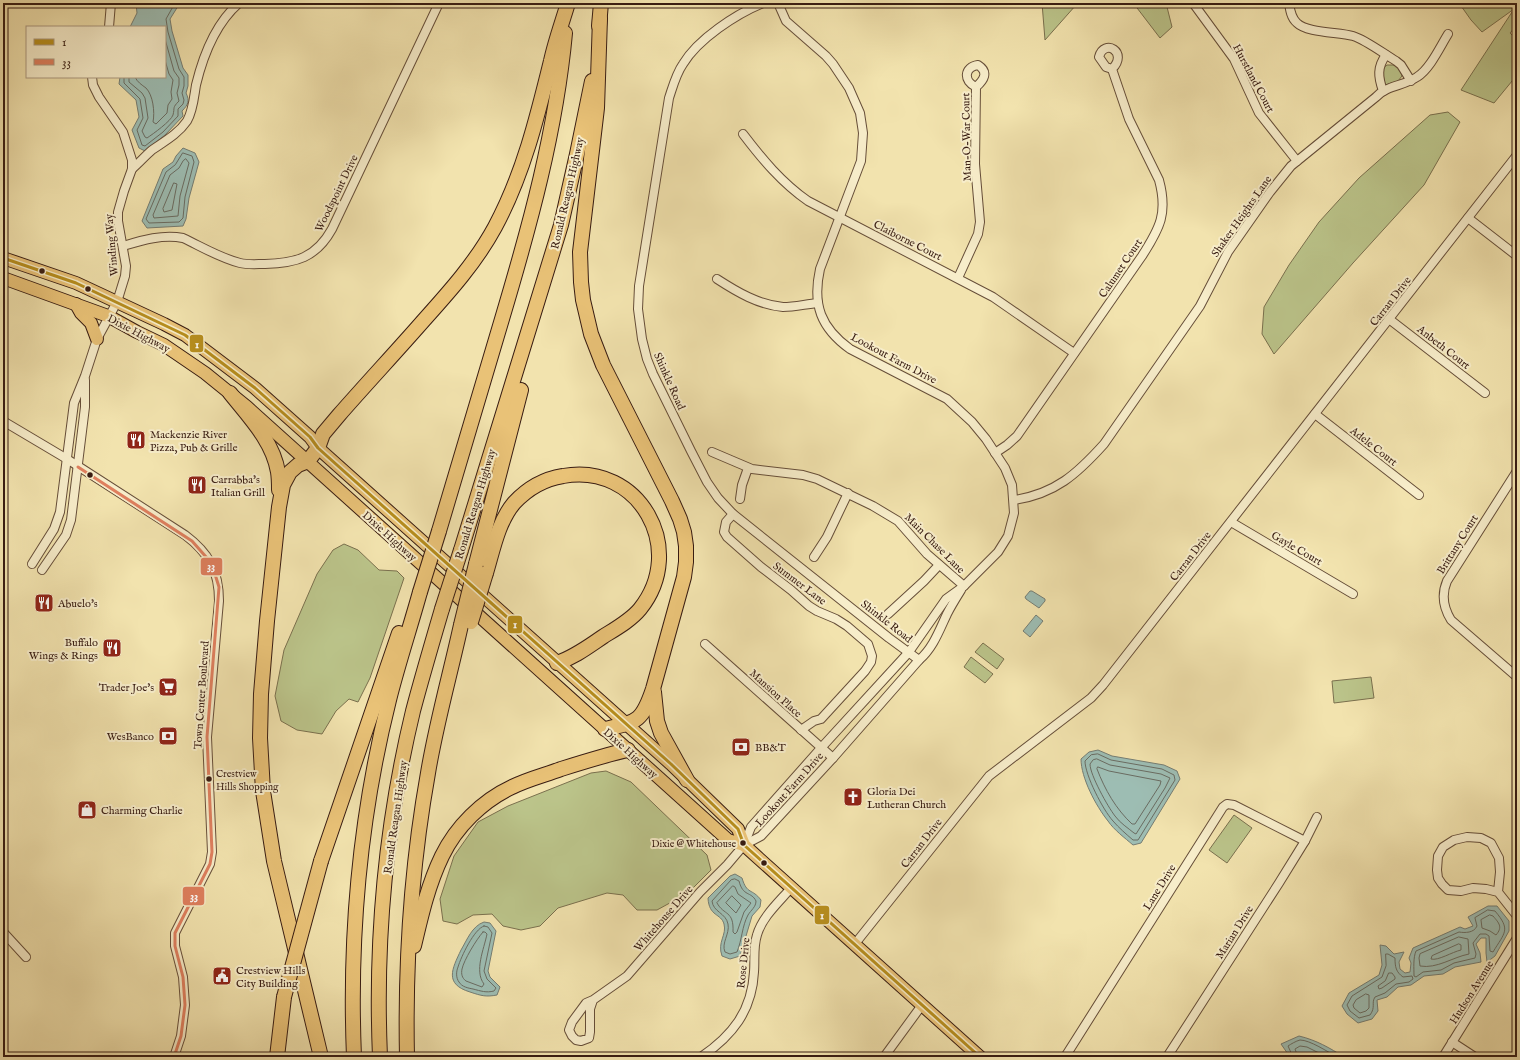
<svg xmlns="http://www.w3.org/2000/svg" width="1520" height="1060" viewBox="0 0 1520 1060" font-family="'IM FELL English',serif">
<rect width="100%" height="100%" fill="#f2e3ae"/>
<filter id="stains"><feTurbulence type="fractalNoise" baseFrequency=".005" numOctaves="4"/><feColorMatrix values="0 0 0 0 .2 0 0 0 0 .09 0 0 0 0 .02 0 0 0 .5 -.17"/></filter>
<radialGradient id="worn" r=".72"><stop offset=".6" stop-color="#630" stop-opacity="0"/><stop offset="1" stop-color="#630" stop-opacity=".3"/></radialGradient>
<!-- green -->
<g fill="#bbc48a" stroke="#7a704e">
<polygon points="1042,3 1166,3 1172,27 1160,38 1134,4 1076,5 1045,40"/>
<polygon points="1459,3 1517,3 1517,25 1510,33 1517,40 1517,75 1494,103 1461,90 1514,9 1482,32 1471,20"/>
<polygon points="1387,65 1395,65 1400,69 1402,76 1398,81 1385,85 1382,69"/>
<polygon points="1448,112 1460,122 1424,185 1353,263 1274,354 1262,334 1264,307 1289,265 1319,222 1359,178 1430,115"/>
<polygon points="344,544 358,550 379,570 397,571 404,578 370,678 358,702 349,699 336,711 322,734 297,730 281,721 275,696 284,650 317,574 333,550"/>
<polygon points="983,643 1004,659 997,669 975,652"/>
<polygon points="971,657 993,674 985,683 964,667"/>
<polygon points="1371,677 1374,698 1334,703 1332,681"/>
<polygon points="606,771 631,782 707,855 711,870 688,893 657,910 637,910 623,895 607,893 558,908 540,926 521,930 503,926 492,914 473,915 457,924 443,921 440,899 454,856 478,822 508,806 591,773"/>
<polygon points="1234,815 1252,828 1227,863 1209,850"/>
</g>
<!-- water -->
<g fill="#9dbdb3" stroke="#757d73">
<path d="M136,3H180L170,19L172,31L183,68L188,75V86L186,93C190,101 188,105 182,111L183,116L165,135L145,151L139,148L132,130L139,117L136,100L119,84L120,77H165V27H130L137,13Z"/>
<polygon points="183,148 195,153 199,162 189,198 186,219 183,226 147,228 142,221 163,169 173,162 176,156"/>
<polygon points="1030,591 1032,591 1045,599 1045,601 1039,608 1026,599 1025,597"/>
<polygon points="1036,615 1043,621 1030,637 1023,631"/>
<path d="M1098,750L1112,756L1164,765L1177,771L1180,779L1141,843L1133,845C1125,838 1114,830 1108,821C1096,806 1081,778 1081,759L1089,752Z"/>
<path d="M735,874L742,878C747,895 752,888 761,900L760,907L752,916L740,956L730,959L722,956C717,942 727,935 724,924C721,913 709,917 708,898L730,876Z"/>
<polygon points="1488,906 1497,906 1509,921 1509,931 1495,956 1487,962 1486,953 1486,938 1481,938 1476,944 1480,953 1481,962 1455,967 1443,974 1424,976 1411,985 1398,987 1387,997 1377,1000 1378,1011 1372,1019 1358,1023 1347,1014 1342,1006 1349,993 1379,975 1382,965 1380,945 1386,946 1394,954 1404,952 1399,962 1400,969 1405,973 1410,972 1411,963 1409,958 1413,948 1460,927 1465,929 1473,926 1468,917"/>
<path d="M484,922L490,923L496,931L488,971L490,977L500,987L497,995C486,997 482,996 470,992C444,984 452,969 461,950C467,940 472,926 484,922Z"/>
<path d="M1299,1036C1316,1040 1330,1048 1344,1057H1290L1281,1044Z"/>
</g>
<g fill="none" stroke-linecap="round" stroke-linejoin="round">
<!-- shore -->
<g stroke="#6a6c62" stroke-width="1">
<polyline points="124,77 124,83 140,99 143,118 137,130 142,145 145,146 163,132 178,116 178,109 183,104 184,100 182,93 184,86 184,77 179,69 168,32 166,19 175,3"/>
<path d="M129,77V82L142,93L145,98L148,118L142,131L145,137L147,138C153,134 171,121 173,115C175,107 172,108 179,101L177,93L179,85V78L174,71L165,39"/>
<path d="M135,77C137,82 142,85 146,88C153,95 155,112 153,122L156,124L167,113L168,105L172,99L171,92L173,80L169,74L165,60"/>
<polygon points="183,153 192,156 194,162 185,197 183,218 179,222 149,223 146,219 166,172 175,165"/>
<polygon points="186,159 189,163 180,196 178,216 154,218 153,215 170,175 179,168 183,161"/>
<polygon points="174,183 177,184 172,210 164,212 163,209"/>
<path d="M1098,754L1111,760L1162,769L1174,775L1175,780L1138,840H1133C1126,834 1119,828 1113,821C1103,810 1085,775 1085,761L1091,755Z"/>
<path d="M1097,759L1110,765L1161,774L1170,778L1165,788L1136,834L1134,833C1128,828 1120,823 1115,816C1108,807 1090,775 1090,764L1093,760Z"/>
<path d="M1098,767L1109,771L1161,781L1160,785L1135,824H1132C1116,809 1105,790 1097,769Z"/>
<path d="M735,879L739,881C743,897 751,891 756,901C756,907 751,910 748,915C742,926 742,940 737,952L730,954L725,952C721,943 730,934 728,924C726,913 713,912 712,901L731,880Z"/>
<path d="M733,886L735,887L738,894L751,903L744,912L737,932L735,934L733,932C734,910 724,916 717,903Z"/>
<polygon points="732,896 741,905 736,913 726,903"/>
<path d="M1488,910L1495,911C1511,930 1505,932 1493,952L1490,951L1489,936L1486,934H1480L1473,943L1476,954L1475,958L1454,963L1441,970L1423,972L1416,977L1414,976C1414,968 1413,958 1416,951L1459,932C1465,933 1474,933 1477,926L1475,918Z"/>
<path d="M1490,915L1493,916C1499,923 1503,927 1496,935L1490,931L1482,928L1481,920Z"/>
<path d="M484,926L488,927L492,933L484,971L487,979L496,988L494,991C486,993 481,991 473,989C468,988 462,987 459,982C456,978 456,972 458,967C461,957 474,929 484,926Z"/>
<path d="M483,932H485L487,934C484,949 474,971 484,984L482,987L466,981C462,978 461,974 462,969C464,960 476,940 483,932Z"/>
<path d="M1459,937L1468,939L1469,954C1453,957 1437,969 1420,966L1419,958L1420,954Z"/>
<path d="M1459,944L1461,945V950C1452,952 1438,961 1431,959L1432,956Z"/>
<path d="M1386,954H1388L1395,958C1395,967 1396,972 1403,977L1412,976L1413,979L1409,982L1396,984L1385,993L1375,997C1371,1003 1376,1007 1370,1015L1359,1018L1350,1011L1347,1005L1352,996L1382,977L1386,966Z"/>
<polygon points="1389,973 1392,973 1395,977 1395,979 1382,988 1379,989 1378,986 1385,981"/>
<polygon points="1366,994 1369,995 1369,1008 1366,1011 1360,1013 1354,1008 1353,1005 1356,1000"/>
<path d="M1293,1057L1288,1046C1291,1044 1296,1041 1300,1040C1310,1040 1328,1052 1337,1057"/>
<polyline points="1298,1057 1295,1049 1300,1046 1307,1047 1327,1057"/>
</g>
<!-- street casing -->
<g stroke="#664e39" stroke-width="10">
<g id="street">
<path d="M763,3C736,14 698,39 683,64C676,74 673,86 669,98L639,286L638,309L642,339L647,359L653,374L691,451L707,482L718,498L733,514L889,638L919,660"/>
<polyline points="1193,3 1234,59 1259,113 1297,161"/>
<path d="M1289,3C1290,10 1291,18 1297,23C1307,33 1339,32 1353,36C1366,40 1384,54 1396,61L1401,65L1411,81"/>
<polyline points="109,27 111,3"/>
<path d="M1383,91C1378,77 1377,67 1386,55"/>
<path d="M743,134C762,159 782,183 808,201L993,297L1074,353"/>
<path d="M132,169C139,163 145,156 152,150C165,141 178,134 187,121C193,111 194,97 196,85C203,56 216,23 239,3"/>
<polyline points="1468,218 1517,256"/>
<path d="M123,246C143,240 163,234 183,238C202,247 220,258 240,263C248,265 257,264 265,264C296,263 316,258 332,229L439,3"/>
<path d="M958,278L978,234L980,222L975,164L976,87C984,80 989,72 978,65C964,67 963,81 976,87"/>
<path d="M717,279C737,292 759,305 783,307C795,307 806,304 818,303"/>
<polyline points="1389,319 1485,393"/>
<polyline points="1315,414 1419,495"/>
<path d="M3,421L67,459L185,535C209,553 219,571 219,601L207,737L212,852L210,864L175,933V946L183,977L185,1005L181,1036L174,1057"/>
<polyline points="712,452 752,469 803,475 817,479 873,506 898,521 927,554 964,586"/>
<path d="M995,453L1007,445L1017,436L1142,256C1160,228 1168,213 1159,180L1129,119L1112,69C1129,52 1104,38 1099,57L1106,67L1112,69"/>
<path d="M1517,471L1447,581C1441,595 1443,607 1451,620L1517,677"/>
<polyline points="740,499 742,485 748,468"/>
<path d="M1014,500C1055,494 1077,474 1104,444L1200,306L1228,252L1270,192L1291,166L1376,97C1387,85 1404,86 1417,77C1430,69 1440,47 1448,34"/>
<polyline points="733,514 726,522 724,532 727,537 761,567 791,590 809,606 817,611 836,619 847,626 868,644 872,656 871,662 865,671 821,719 814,721 801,730"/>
<polyline points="1231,522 1353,594"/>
<polyline points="814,557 827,537 848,493"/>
<polyline points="32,564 54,529 60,512 74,403 85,376 97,339 117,302 125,276 126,266 118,221 118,212 124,191 132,169 132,160 123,132 99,97 93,85 92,77"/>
<polyline points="42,570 66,535 71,520 85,407 85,380"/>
<polyline points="888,614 924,581 939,565"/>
<polyline points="705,644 833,758"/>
<path d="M744,845L761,836L833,758L919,660C933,648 939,631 947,614C951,606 956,598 961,590"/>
<polyline points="1498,892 1500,872 1499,858 1491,843 1481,838 1467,837 1454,840 1443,847 1438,856 1437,870 1438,878 1442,884 1448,890 1461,891 1473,888 1486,889 1498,892 1517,916"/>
<polyline points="3,932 26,957"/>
<polyline points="854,945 989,776 1091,698 1103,685 1517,155"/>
<path d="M593,1000L590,1009V1032L589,1038L581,1041L576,1040L572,1036L569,1030L572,1022L586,1003L593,1000L627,976L700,892L727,865L744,845L751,827L821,748L909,652L946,599L964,586L998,552L1008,536L1014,513L1012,485L1005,468L986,439L972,422L947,399L850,349C821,328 812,305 820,269L861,161L863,133L860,113L849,88L833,64L826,56L786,21L778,3"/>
<polyline points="1452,1042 1475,1057"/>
<path d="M701,1057C732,1036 752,1011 754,972C755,960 753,947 757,935C762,917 779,902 791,888"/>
<polyline points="884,1057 922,1005"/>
<polyline points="1065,1057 1223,807 1227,804 1234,805 1305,841"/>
<polyline points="1167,1057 1279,883 1305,841 1317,817"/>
<polyline points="1443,1057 1517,938"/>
</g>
</g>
<!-- primary casing -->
<g stroke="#381c12" stroke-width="14">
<g id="primary">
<polyline points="3,258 76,283 164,324 185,335 255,388 310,437 318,448 671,764 738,829 744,845 755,855 980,1057"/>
<polyline points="3,278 108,316 137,332 164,345 205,373 247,407 728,840 744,845"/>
<polyline points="76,304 81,313 91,323 97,339"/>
</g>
</g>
<!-- highway casing -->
<g stroke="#381c12" stroke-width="16">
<g id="highway">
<path d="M600,18L597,108L580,252L581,282L583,300L591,334L603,365L672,501L680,519L684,532L686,546V562L684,577L653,689C642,722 637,722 605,729"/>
<polyline points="599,26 601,3"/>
<path d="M230,393C249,417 273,441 278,472C279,478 279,484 279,490"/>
<path d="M439,531C460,461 481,390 502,319C530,225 556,131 565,33"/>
<polyline points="461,550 561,225 577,154 592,81"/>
<polyline points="476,564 521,390"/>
<path d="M486,573C493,550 498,522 514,503C527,489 544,479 563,476C639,462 688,549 640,609C631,620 617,628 604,636C589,646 575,657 557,663"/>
<polyline points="654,692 657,721 661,733 687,780"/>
<polyline points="321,861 399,633"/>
<path d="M414,946C421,916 428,885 442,856C456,827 482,801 512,787C528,779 545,775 561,769C583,762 605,755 628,750"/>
<polyline points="277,1057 284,997"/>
<path d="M321,1057L274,861L263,791L260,738L261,694L267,621L279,507L283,485L290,472L298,465L308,461L318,448L323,434L339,415C367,383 396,352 424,320C450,291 476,262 495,227C523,175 537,118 551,61C555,42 562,23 568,3"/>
<path d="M354,1057C349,938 360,816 389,700C398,664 410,628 420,592"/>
<path d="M380,1057C375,942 386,823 413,711C422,677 432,643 442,609"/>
<path d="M407,1057C405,961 411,868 428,773C436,724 450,675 461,625"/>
</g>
</g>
<!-- street -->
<use href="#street" stroke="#f7edca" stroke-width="8"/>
<!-- primary -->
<use href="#primary" stroke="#e9c277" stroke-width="12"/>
<!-- highway -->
<use href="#highway" stroke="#e9c277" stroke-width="14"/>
<!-- highway-bridge casing -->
<g stroke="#381c12" stroke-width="16" stroke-linecap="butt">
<g id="highway-bridge">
<polyline points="420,592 439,531"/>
<polyline points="442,609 461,550"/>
<polyline points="471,622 486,573"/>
<polyline points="461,625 476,564"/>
<polyline points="284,997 321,861"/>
</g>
</g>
<!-- highway-bridge -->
<use href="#highway-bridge" stroke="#e9c277" stroke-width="14"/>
<!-- bus-1 casing -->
<g stroke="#f7edca" stroke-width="6">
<polyline id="bus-1" points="3,258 76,283 185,335 255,388 310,437 318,448 671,764 738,829 744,845 980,1057"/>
</g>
<!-- bus-2 casing -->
<g stroke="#f7edca" stroke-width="6">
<polyline id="bus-2" points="78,467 192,541 207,558 214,571 219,587 207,737 212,852 210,864 175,933 175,946 183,977 185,1005 181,1036 174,1057"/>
</g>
<!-- bus-1 -->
<use href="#bus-1" stroke="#b78e1d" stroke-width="3"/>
<!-- bus-2 -->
<use href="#bus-2" stroke="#df7f5e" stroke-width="3"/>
</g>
<!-- icons -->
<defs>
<g id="restaurant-square" transform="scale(1)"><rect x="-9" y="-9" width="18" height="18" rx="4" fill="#8f2418" stroke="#f7edca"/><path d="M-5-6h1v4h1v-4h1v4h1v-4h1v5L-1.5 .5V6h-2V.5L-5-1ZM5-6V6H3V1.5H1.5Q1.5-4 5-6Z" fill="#fff"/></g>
<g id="supermarket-square" transform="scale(1)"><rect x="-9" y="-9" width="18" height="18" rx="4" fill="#8f2418" stroke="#f7edca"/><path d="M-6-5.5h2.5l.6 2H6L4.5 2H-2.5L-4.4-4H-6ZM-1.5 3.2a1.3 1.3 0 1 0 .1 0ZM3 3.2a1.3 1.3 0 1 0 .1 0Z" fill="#fff"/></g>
<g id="bank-square" transform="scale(1)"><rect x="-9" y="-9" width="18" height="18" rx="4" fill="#8f2418" stroke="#f7edca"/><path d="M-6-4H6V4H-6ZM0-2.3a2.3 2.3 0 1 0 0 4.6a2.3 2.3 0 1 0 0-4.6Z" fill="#fff"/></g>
<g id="church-square" transform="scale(1)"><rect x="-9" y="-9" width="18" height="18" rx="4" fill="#8f2418" stroke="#f7edca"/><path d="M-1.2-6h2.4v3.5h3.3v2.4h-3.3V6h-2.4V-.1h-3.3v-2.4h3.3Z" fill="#fff"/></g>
<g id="shop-square" transform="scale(1)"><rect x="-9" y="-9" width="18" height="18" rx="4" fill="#8f2418" stroke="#f7edca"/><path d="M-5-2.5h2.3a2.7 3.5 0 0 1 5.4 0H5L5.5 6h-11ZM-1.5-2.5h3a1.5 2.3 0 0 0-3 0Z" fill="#fff"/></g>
<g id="civic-square" transform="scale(1)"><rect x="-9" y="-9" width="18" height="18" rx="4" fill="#8f2418" stroke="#f7edca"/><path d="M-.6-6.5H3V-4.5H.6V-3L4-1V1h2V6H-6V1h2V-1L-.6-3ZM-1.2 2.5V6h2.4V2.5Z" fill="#fff"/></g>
</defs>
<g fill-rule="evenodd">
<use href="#restaurant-square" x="136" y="440"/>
<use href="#restaurant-square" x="197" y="485"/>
<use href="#restaurant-square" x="44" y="603"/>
<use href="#restaurant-square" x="112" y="648"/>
<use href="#supermarket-square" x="168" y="687"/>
<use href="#bank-square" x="168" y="736"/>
<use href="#bank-square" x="741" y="747"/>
<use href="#church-square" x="853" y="797"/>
<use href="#shop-square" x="87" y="810"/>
<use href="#civic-square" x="222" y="976"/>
</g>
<!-- markers -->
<g fill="#381c12" stroke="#f7edca" stroke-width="1.5">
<circle cx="42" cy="271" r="3.5"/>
<circle cx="88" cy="289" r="3.5"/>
<circle cx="90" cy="475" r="3.5"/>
<circle cx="209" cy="779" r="3.5"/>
<circle cx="743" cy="843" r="3.5"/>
<circle cx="764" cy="863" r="3.5"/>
</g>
<g text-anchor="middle" stroke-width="4" stroke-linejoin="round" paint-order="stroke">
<!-- bus labels -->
<g font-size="10" fill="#381c12" stroke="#f7edca" text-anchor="start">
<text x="216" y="777">Crestview<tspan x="216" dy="13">Hills Shopping</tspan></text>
<text x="736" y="847" text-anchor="end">Dixie @ Whitehouse</text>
</g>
<!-- street labels -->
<g font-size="11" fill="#381c12" stroke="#f7edca">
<text transform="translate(1254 78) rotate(62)" y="4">Hurstland Court</text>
<text transform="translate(966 137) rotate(-91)" y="4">Man-O-War Court</text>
<text transform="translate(336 193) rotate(-64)" y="4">Woodspoint Drive</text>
<text transform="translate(567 193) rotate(-77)" y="4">Ronald Reagan Highway</text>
<text transform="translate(1241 216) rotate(-55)" y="4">Shaker Heights Lane</text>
<text transform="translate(908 240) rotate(27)" y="4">Claiborne Court</text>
<text transform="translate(111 245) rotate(-95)" y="4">Winding Way</text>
<text transform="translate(1120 268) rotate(-56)" y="4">Calumet Court</text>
<text transform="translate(1390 301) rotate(-52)" y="4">Carran Drive</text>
<text transform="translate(139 333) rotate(28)" y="4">Dixie Highway</text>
<text transform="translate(1444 347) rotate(38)" y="4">Anbeth Court</text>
<text transform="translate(894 358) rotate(28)" y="4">Lookout Farm Drive</text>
<text transform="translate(670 381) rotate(66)" y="4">Shinkle Road</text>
<text transform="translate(1374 446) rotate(38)" y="4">Adele Court</text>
<text transform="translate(475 504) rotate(-73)" y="4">Ronald Reagan Highway</text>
<text transform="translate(390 536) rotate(42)" y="4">Dixie Highway</text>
<text transform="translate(935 543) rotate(45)" y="4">Main Chase Lane</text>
<text transform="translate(1457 544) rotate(-58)" y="4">Brittany Court</text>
<text transform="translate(1297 548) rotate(30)" y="4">Gayle Court</text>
<text transform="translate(1190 556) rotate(-52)" y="4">Carran Drive</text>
<text transform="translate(800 583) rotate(37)" y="4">Summer Lane</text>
<text transform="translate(887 621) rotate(38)" y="4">Shinkle Road</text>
<text transform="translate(776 693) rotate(42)" y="4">Mansion Place</text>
<text transform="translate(201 695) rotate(-86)" y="4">Town Center Boulevard</text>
<text transform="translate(631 753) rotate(42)" y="4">Dixie Highway</text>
<text transform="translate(789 789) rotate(-48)" y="4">Lookout Farm Drive</text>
<text transform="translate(395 817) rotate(-82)" y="4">Ronald Reagan Highway</text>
<text transform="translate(921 843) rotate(-52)" y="4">Carran Drive</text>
<text transform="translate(1159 887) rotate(-58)" y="4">Lane Drive</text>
<text transform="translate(663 918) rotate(-49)" y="4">Whitehouse Drive</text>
<text transform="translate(1234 932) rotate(-58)" y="4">Marian Drive</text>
<text transform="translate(743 963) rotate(-84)" y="4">Rose Drive</text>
<text transform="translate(1471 992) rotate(-58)" y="4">Hudson Avenue</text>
</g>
<!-- poi labels -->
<g font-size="11" fill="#381c12" stroke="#f7edca" text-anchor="start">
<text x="150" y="438">Mackenzie River<tspan x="150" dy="13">Pizza, Pub &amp; Grille</tspan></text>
<text x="211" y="483">Carrabba's<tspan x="211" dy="13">Italian Grill</tspan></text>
<text x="58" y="607">Abuelo's</text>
<text x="98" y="646" text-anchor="end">Buffalo<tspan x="98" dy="13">Wings &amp; Rings</tspan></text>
<text x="154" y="691" text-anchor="end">Trader Joe's</text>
<text x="154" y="740" text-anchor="end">WesBanco</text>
<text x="755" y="751">BB&amp;T</text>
<text x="867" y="795">Gloria Dei<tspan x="867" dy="13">Lutheran Church</tspan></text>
<text x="101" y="814">Charming Charlie</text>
<text x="236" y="974">Crestview Hills<tspan x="236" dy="13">City Building</tspan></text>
</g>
</g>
<g stroke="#f7edca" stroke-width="1.5">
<rect x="189" y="334" width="15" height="19" rx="4" fill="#b78e1d"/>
<rect x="200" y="557" width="23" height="19" rx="4" fill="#df7f5e"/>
<rect x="507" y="615" width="16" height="19" rx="4" fill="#b78e1d"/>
<rect x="182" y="886" width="23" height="20" rx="4" fill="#df7f5e"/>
<rect x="814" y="905" width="16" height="20" rx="4" fill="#b78e1d"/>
</g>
<g font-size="11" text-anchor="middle" font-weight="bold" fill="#fff">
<text x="197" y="348">1</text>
<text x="211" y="570">33</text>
<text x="515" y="628">1</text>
<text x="194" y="900">33</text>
<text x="822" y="919">1</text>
</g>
<!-- margin -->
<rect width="1520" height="1060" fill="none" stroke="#f2e3ae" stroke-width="16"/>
<rect x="4" y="4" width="1512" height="1052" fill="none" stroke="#381c12" stroke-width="2"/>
<rect x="8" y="8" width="1504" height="1044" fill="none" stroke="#381c12"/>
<!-- legend -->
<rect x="26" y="26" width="140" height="52" fill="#f7edca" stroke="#ab9980"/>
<rect x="34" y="39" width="20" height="6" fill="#b78e1d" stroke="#ab9980"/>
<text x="62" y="46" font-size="12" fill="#381c12">1</text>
<rect x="34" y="59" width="20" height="6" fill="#df7f5e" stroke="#ab9980"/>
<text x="62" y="66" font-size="12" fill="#381c12">33</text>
<rect width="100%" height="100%" filter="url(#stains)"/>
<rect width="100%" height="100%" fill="url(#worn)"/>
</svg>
